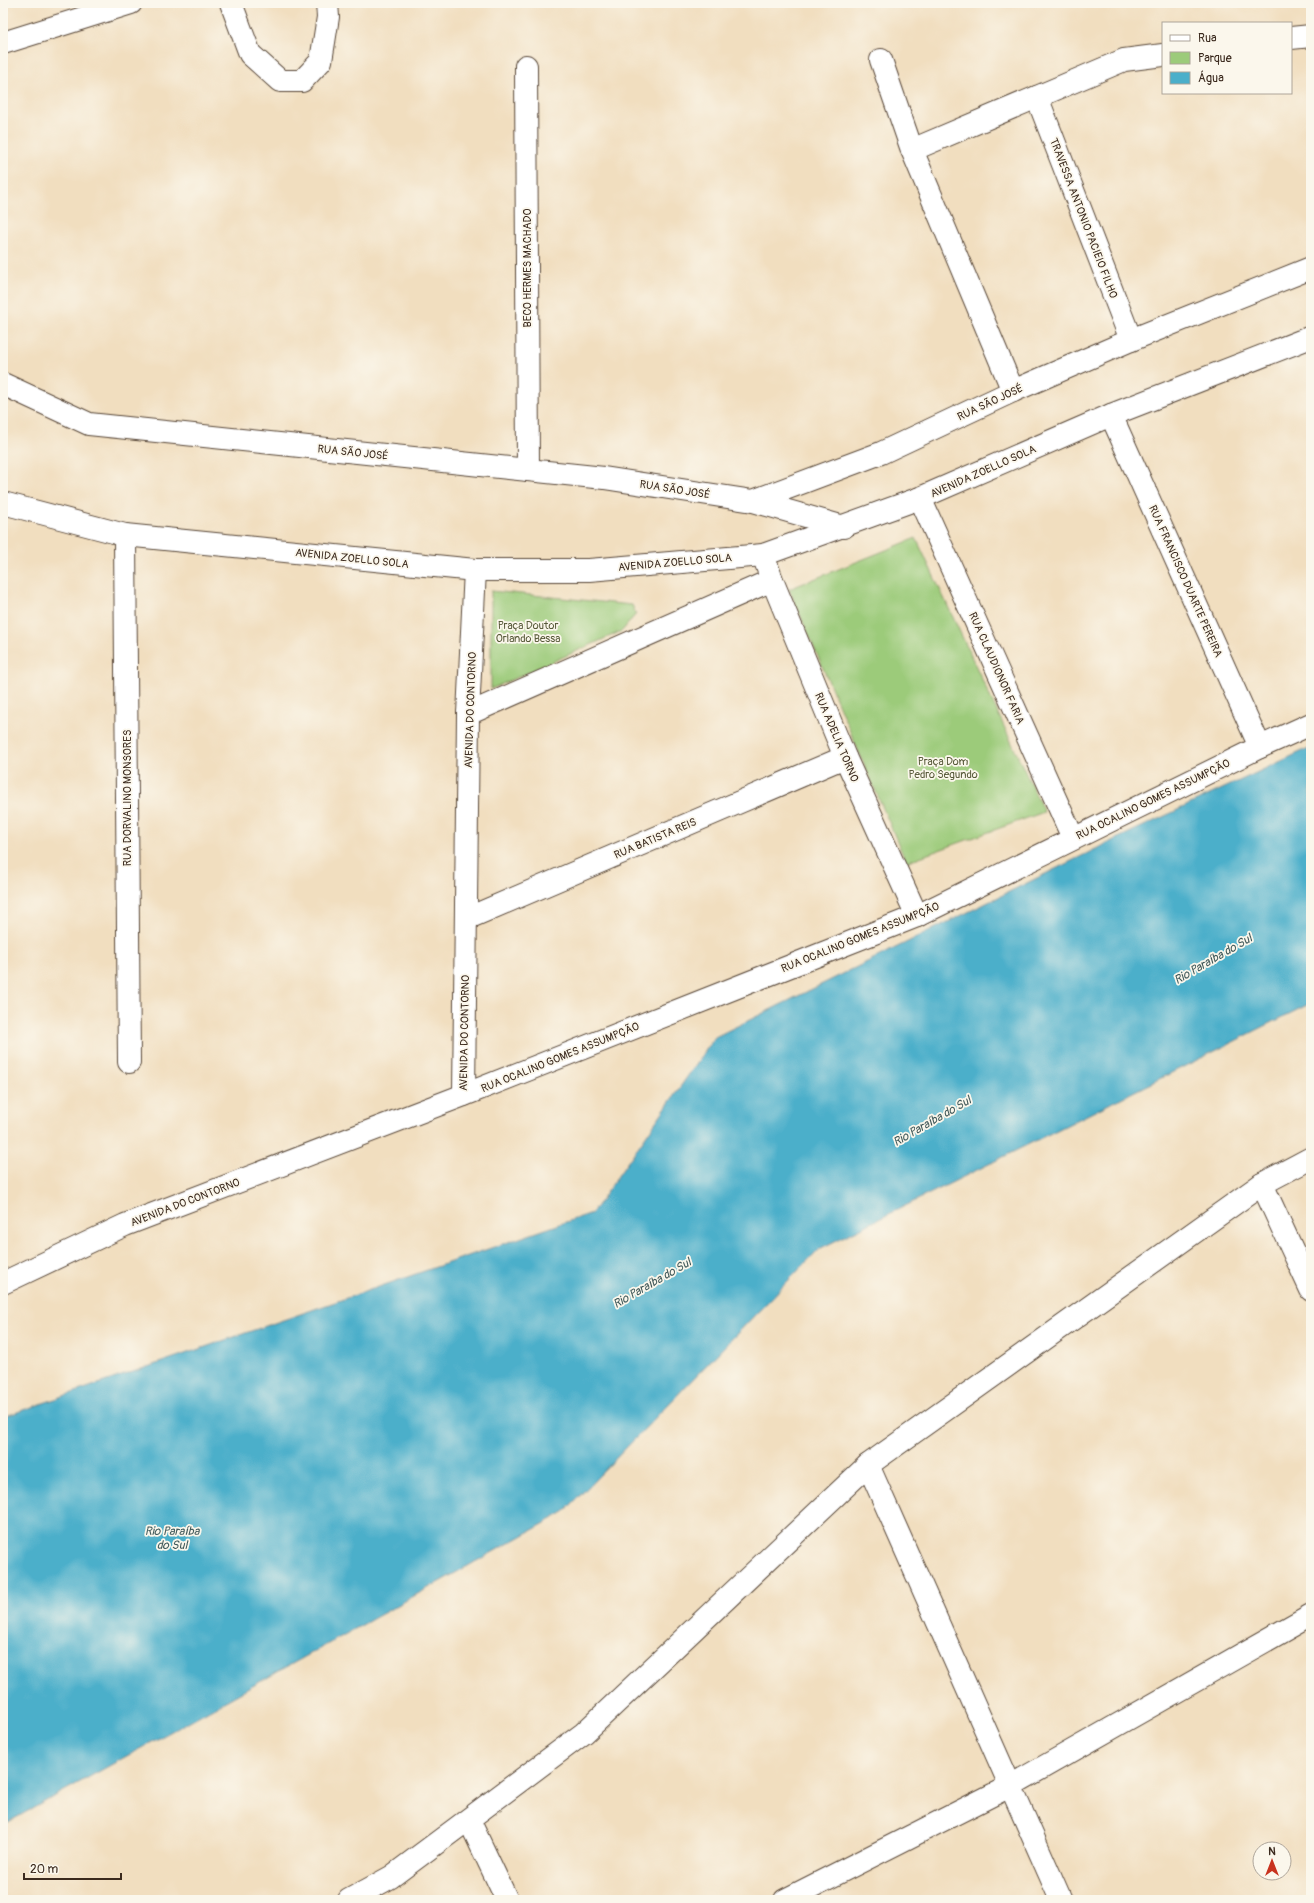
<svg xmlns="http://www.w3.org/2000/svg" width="1314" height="1903" viewBox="0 0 1314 1903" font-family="Pangolin,sans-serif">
<rect width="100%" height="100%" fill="#fbf7ec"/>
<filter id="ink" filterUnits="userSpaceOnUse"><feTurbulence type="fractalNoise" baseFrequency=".025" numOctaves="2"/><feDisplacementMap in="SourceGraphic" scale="8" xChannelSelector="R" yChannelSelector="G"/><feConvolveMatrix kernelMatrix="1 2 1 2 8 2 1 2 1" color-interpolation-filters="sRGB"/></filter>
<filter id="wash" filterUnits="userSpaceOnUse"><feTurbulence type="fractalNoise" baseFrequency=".012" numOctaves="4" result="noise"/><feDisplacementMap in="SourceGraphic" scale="16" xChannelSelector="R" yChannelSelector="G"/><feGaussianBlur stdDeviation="0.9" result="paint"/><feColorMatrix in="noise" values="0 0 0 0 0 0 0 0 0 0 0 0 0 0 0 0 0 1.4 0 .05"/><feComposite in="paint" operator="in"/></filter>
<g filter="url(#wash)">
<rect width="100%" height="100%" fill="#f1debf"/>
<!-- green -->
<g fill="#9ccb7a" stroke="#6c7a4c">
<polygon points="916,538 1044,812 906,862 789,589"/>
<polygon points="491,591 632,605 636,614 622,631 491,689"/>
</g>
<!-- water -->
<polygon fill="#4bafca" stroke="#436c74" points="1311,747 1311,1003 819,1249 563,1513 3,1825 3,1417 592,1213 715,1037 1114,840"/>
</g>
<g filter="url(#ink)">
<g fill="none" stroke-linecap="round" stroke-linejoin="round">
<!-- minor casing -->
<g stroke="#564536" stroke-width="24">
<g id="minor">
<polyline points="231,3 250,54 280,81 302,81 321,61 328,17 327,3"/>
<polyline points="1291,38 1311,36"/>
<polyline points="3,43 131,3"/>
<polyline points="881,60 912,150 1013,391"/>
<polyline points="526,66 528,470"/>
<polyline points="1037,97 1131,340"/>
<polyline points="912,150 1124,60 1163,55"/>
<polyline points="3,384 89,424 604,478 753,501 881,453 1013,391 1131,340 1311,268"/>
<polyline points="1111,415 1260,747"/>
<polyline points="920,498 1073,838"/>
<polyline points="753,501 844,527"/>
<polyline points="125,535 129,1062"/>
<polyline points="763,555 772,580 845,757 917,916"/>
<polyline points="468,714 772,580"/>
<polyline points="466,919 845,757"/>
<polyline points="464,1095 468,714 475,570"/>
<polyline points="1262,1184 1311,1290"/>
<polyline points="3,1283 125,1225 464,1095 917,916 1260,747 1311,724"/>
<polyline points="868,1465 1061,1900"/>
<polyline points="469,1820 507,1900"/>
<polyline points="349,1900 391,1877 584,1733 868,1465 1262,1184 1311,1158"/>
<polyline points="785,1900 1010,1786 1311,1615"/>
</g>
</g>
<!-- major casing -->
<g stroke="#564536" stroke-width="24">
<polyline id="major" points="3,503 125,535 475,570 589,570 763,555 920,498 1111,415 1311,337"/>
</g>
<!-- minor -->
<use href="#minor" stroke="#fff" stroke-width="22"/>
<!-- major -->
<use href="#major" stroke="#fff" stroke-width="22"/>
</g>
</g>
<g text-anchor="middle" stroke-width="3.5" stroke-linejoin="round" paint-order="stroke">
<!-- street labels -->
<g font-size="11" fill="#3b2a1e" stroke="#fbf7ec">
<text transform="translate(1084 218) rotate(69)" y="4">TRAVESSA ANTONIO PACIEIO FILHO</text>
<text transform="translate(527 268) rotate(-90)" y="4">BECO HERMES MACHADO</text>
<text transform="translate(990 402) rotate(-25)" y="4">RUA SÃO JOSÉ</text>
<text transform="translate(353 452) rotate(6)" y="4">RUA SÃO JOSÉ</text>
<text transform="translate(983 471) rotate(-24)" y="4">AVENIDA ZOELLO SOLA</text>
<text transform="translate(675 489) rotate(9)" y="4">RUA SÃO JOSÉ</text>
<text transform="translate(352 558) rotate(6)" y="4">AVENIDA ZOELLO SOLA</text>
<text transform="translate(675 562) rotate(-5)" y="4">AVENIDA ZOELLO SOLA</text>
<text transform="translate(1186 581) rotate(66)" y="4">RUA FRANCISCO DUARTE PEREIRA</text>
<text transform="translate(997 668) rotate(66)" y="4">RUA CLAUDIONOR FARIA</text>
<text transform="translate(470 710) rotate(-88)" y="4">AVENIDA DO CONTORNO</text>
<text transform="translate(837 737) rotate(67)" y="4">RUA ADELIA TORNO</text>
<text transform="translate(127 798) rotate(-90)" y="4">RUA DORVALINO MONSORES</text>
<text transform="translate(1153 799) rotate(-26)" y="4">RUA OCALINO GOMES ASSUMPÇÃO</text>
<text transform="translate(655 838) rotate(-23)" y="4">RUA BATISTA REIS</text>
<text transform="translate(860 937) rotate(-22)" y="4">RUA OCALINO GOMES ASSUMPÇÃO</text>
<text transform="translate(464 1033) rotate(-89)" y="4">AVENIDA DO CONTORNO</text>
<text transform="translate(560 1057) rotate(-22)" y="4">RUA OCALINO GOMES ASSUMPÇÃO</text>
<text transform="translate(185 1202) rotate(-21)" y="4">AVENIDA DO CONTORNO</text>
</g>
<!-- park labels -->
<g font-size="11" fill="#585a3a" stroke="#fbf7ec">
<text x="528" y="629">Praça Doutor<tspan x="528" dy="13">Orlando Bessa</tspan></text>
<text x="943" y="765">Praça Dom<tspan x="943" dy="13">Pedro Segundo</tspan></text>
</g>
<!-- water labels -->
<g font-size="12" font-style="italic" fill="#41595a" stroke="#fbf7ec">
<text transform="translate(1213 959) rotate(-30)" y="4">Rio Paraíba do Sul</text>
<text transform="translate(932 1121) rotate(-30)" y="4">Rio Paraíba do Sul</text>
<text transform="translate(652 1283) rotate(-30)" y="4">Rio Paraíba do Sul</text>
<text x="172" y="1535">Rio Paraíba<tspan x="172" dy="14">do Sul</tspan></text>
</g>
</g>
<!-- margin -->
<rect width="1314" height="1903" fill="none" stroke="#fbf7ec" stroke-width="16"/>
<!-- legend -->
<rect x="1162" y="22" width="130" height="72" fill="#fbf7ec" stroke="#aea59a"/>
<rect x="1170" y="35" width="20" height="6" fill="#ffffff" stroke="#aea59a"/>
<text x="1198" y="42" font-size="12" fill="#3b2a1e">Rua</text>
<rect x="1170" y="52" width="20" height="12" fill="#9ccb7a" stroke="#aea59a"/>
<text x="1198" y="62" font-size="12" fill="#3b2a1e">Parque</text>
<rect x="1170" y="72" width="20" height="12" fill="#4bafca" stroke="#aea59a"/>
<text x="1198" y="82" font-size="12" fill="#3b2a1e">Água</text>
<!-- north arrow -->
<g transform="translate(1272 1861)"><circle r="19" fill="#fbf7ec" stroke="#aea59a"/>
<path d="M0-3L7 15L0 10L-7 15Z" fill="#c8321e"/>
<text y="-6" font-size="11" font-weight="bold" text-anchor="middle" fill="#3b2a1e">N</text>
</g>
<!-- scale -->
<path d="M24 1873v6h97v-6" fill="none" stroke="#3b2a1e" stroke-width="2"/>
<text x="30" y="1873" font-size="12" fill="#3b2a1e" stroke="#fbf7ec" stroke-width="3" paint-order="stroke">20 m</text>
</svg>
